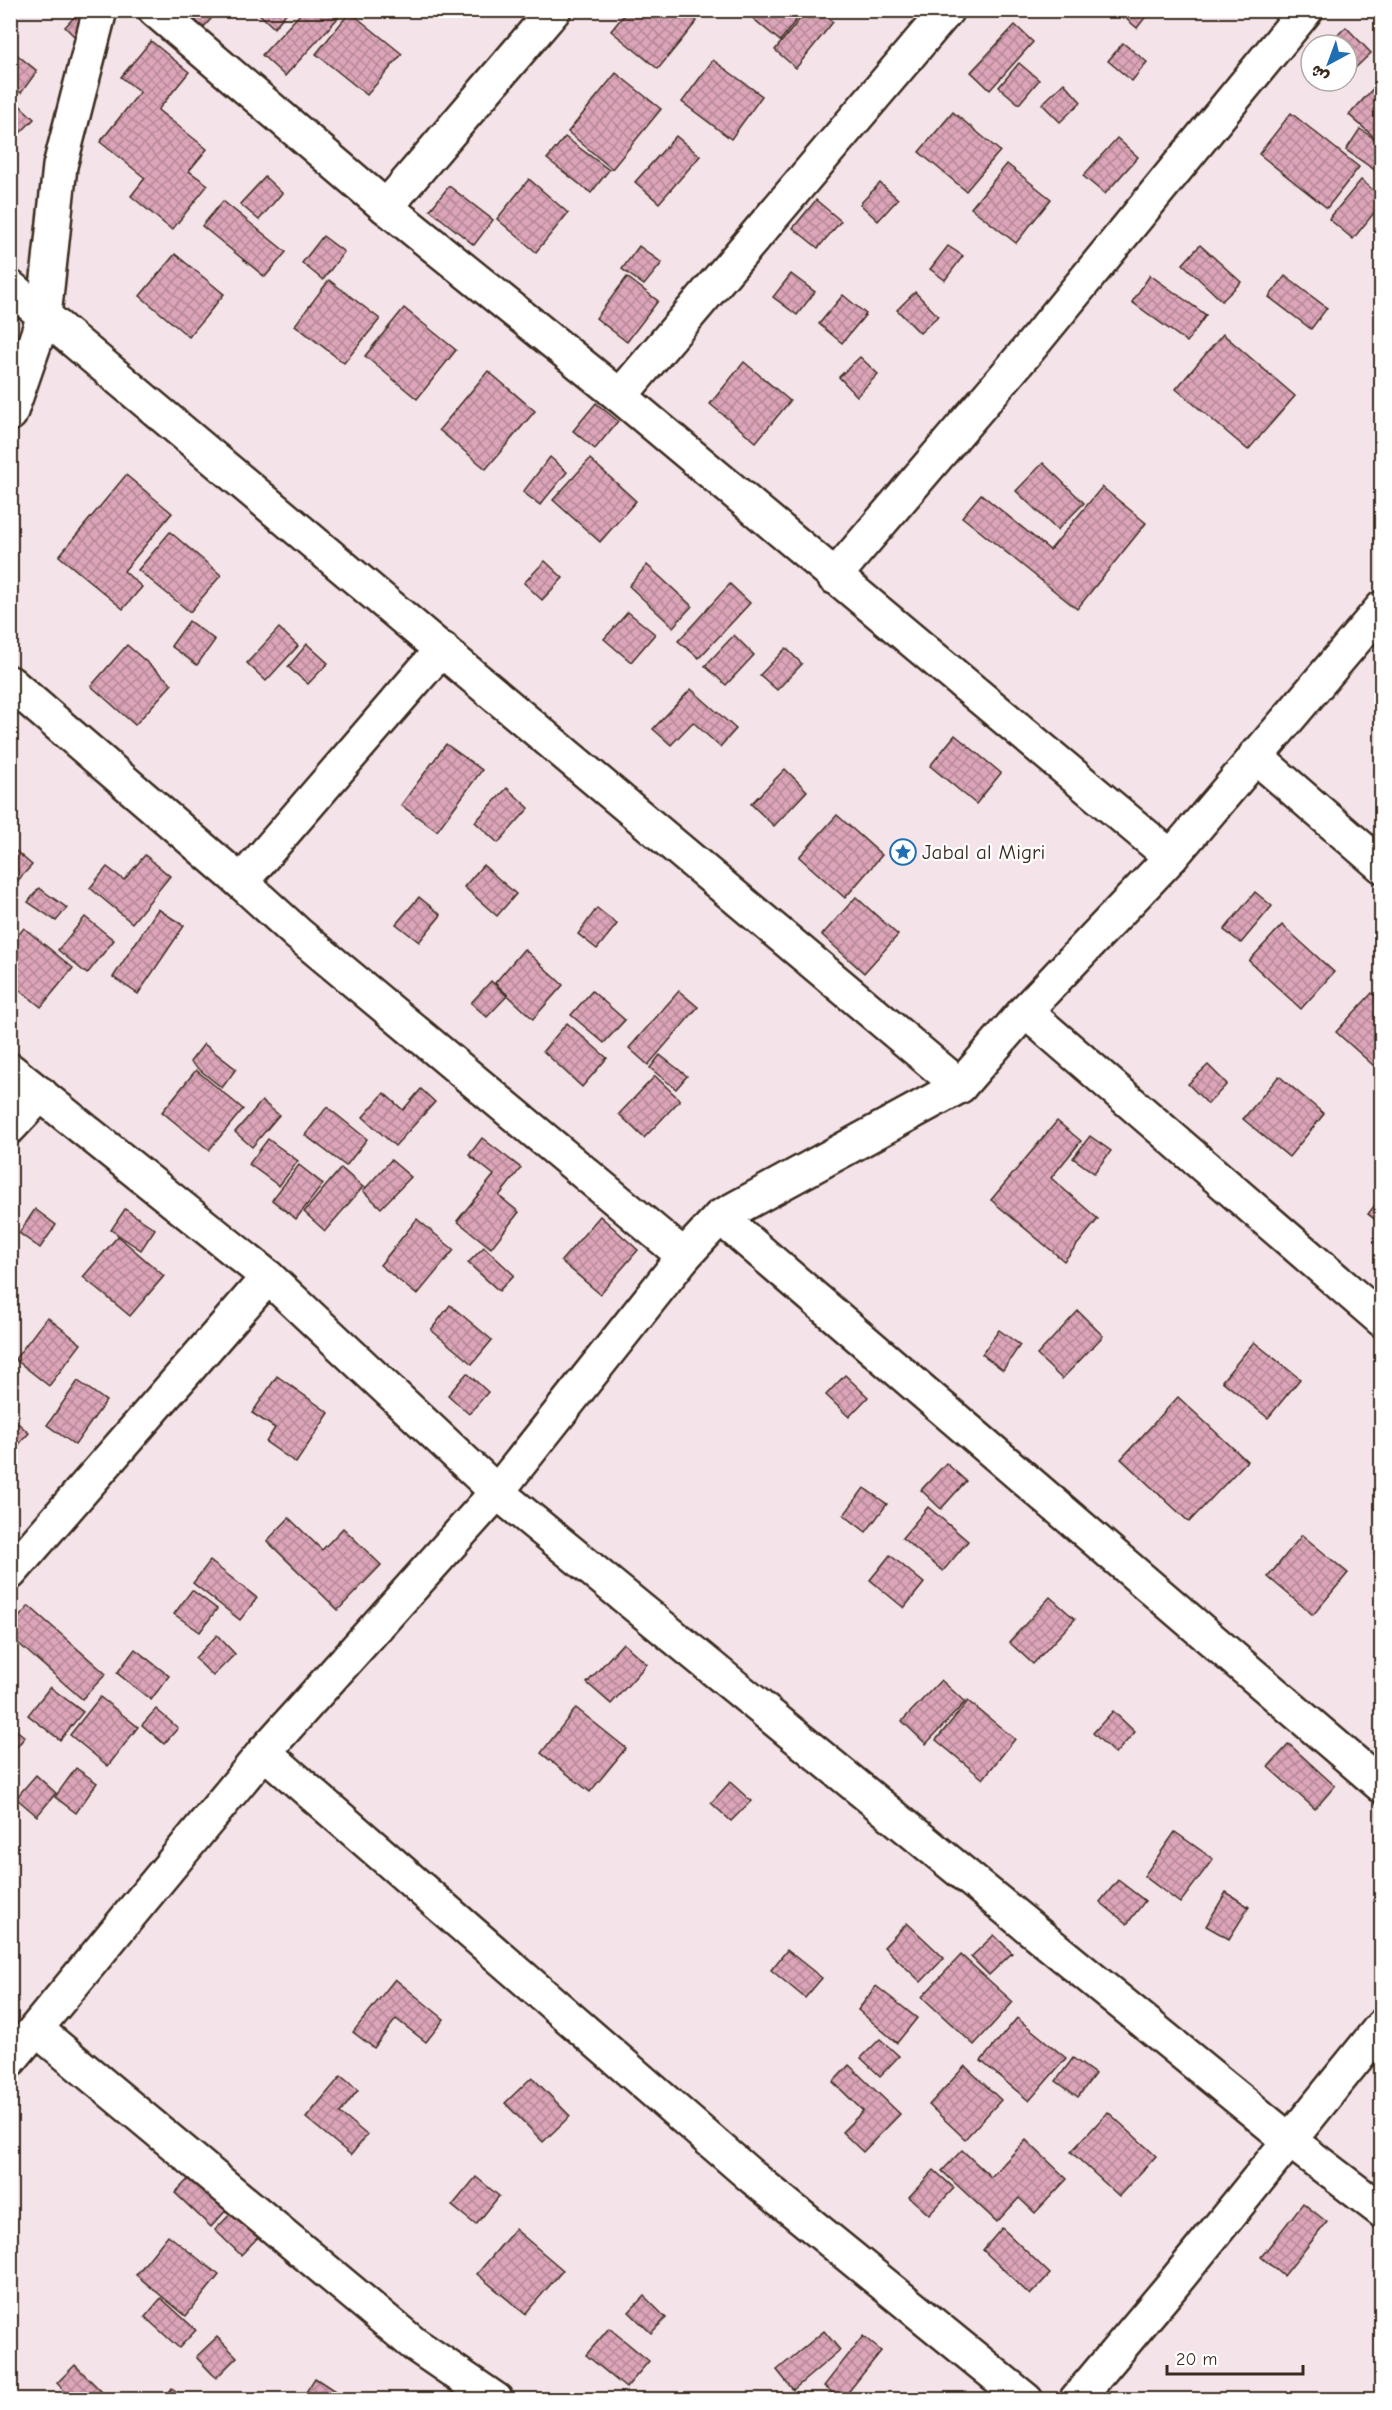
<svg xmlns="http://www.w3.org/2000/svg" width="1392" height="2410" viewBox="0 0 1392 2410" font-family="'Comic Neue','Playpen Sans Arabic',sans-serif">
<defs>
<pattern id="building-cross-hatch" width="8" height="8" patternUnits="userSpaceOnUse" patternTransform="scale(1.5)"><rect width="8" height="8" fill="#dca5b9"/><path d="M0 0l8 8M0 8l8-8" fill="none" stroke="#b48796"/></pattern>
</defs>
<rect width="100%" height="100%" fill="#f4e4ea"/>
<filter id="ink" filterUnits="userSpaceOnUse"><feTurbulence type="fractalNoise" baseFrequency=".0167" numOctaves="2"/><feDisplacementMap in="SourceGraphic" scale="12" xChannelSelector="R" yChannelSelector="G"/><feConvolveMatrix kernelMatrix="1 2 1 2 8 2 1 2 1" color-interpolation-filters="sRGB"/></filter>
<g filter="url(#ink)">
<!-- building -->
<g fill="url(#building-cross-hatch)" stroke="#3b2a1e" stroke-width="1.5">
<polygon points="81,10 85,10 85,47 65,27"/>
<polygon points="185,10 219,10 203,28"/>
<polygon points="255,10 289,10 274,28"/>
<polygon points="304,10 331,10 338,18 285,76 262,55"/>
<polygon points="628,10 684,10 697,21 658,69 611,31"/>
<polygon points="743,10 804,10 780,41"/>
<polygon points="807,10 819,10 833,22 796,68 775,50"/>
<polygon points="1125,10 1151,10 1137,28 1122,15"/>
<polygon points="350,12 402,54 367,95 316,54"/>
<polygon points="1015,25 1033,42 990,90 971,72"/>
<polygon points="1346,27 1371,53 1351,72 1347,68 1347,45 1327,45"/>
<polygon points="151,41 189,72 158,110 207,149 189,171 208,185 172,230 131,196 145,178 100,142 140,92 121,77"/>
<polygon points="1123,43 1147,62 1132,81 1108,61"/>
<polygon points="10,49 37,71 21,93 10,85"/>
<polygon points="713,60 762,96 731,139 682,102"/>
<polygon points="1311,61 1311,77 1304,71"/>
<polygon points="1019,63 1039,80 1019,104 999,87"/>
<polygon points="616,73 661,109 612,169 568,132"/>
<polygon points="1316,81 1333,81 1326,90"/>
<polygon points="1064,83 1081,102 1060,122 1042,104"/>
<polygon points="1378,83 1382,86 1381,143 1349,115"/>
<polygon points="10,96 34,119 10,143"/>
<polygon points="953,112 1000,151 966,191 919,152"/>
<polygon points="1291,113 1359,167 1327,208 1259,154"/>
<polygon points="1360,129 1382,144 1382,175 1346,150"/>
<polygon points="676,136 700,156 659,203 635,182"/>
<polygon points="565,137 609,170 591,193 547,159"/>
<polygon points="1117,138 1138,157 1105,194 1083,176"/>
<polygon points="1007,164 1051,199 1016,243 971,208"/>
<polygon points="265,177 282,193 259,220 240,204"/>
<polygon points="529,179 568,213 536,252 497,219"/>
<polygon points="1361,180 1382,197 1382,203 1353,239 1329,219"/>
<polygon points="880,183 898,199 878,221 860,204"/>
<polygon points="449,186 493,220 474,245 430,210"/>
<polygon points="816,200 841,221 818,248 793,228"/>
<polygon points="223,201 286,252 265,277 202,226"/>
<polygon points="323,236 344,252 323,280 302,263"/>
<polygon points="1200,245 1241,282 1222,301 1183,264"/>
<polygon points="639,246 662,263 644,285 622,269"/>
<polygon points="948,246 963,256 945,280 930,269"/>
<polygon points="175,254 224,294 189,337 140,296"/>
<polygon points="791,274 815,292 797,315 773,297"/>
<polygon points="1150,275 1206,315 1187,342 1132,302"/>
<polygon points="1285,276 1327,308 1311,329 1269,297"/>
<polygon points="627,277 658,301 627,342 596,318"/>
<polygon points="329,280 380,319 344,363 295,325"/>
<polygon points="915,292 938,316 920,333 897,310"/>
<polygon points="843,295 866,314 842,343 819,324"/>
<polygon points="404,308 456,350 417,399 365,356"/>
<polygon points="1223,334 1295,396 1248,450 1176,389"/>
<polygon points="860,357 878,374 857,396 839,377"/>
<polygon points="744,362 790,401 756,442 710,404"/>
<polygon points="488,371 535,411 486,469 439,430"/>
<polygon points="596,403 618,421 595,449 573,431"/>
<polygon points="550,457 567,472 540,505 523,492"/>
<polygon points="590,459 636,501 600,542 553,500"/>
<polygon points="1043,463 1084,503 1057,530 1016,491"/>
<polygon points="126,475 172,513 124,571 142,587 123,609 59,556"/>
<polygon points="1102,487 1146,523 1077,609 962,517 981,494 1050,550"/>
<polygon points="170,532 221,575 190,612 138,570"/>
<polygon points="545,561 563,578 542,600 524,583"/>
<polygon points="647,565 692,606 673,627 629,586"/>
<polygon points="730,584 750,603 699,658 678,641"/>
<polygon points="628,612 655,634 631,662 604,639"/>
<polygon points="189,621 215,640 197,665 171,646"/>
<polygon points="279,628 298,646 266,681 247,663"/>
<polygon points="734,635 754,655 726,685 705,666"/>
<polygon points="307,644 328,663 308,684 288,667"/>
<polygon points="127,645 172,684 135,725 91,686"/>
<polygon points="786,648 802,664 777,690 760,675"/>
<polygon points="691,689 736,729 720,747 693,722 671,745 653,729"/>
<polygon points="955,735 1001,773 976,804 930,766"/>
<polygon points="446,744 482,770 437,831 401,805"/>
<polygon points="785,769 807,791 774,826 751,804"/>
<polygon points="507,788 529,808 498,843 475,822"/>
<polygon points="837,815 882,855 845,898 799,857"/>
<polygon points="10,846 32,865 10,889"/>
<polygon points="145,855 170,876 132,923 90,888 107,867 124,880"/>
<polygon points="483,865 516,894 497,916 464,887"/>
<polygon points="39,888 67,908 56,921 28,902"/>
<polygon points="1255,892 1272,906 1241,943 1224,930"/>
<polygon points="419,897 441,915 419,942 396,924"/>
<polygon points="856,897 898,935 864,973 822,935"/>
<polygon points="597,908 617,924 597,949 578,934"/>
<polygon points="158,909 184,926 138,994 113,977"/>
<polygon points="85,917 114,940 87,974 58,950"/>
<polygon points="1282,925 1334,972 1301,1009 1249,961"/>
<polygon points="24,928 73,968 41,1007 10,982 10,945"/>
<polygon points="524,949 563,985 533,1019 495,983"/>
<polygon points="491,981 507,996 487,1017 471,1003"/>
<polygon points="592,991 625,1020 604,1043 571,1015"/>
<polygon points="679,991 698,1007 648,1065 629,1048"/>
<polygon points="1372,993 1382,1001 1382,1073 1336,1032"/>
<polygon points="567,1023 607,1058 582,1087 543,1051"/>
<polygon points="204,1044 236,1069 222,1088 190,1062"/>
<polygon points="660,1055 687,1076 676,1089 650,1068"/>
<polygon points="1208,1065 1227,1084 1208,1104 1188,1084"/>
<polygon points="196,1070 243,1109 209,1150 162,1112"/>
<polygon points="655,1076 680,1100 644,1138 619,1114"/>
<polygon points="1279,1076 1324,1114 1289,1157 1243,1119"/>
<polygon points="421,1089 435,1102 395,1146 363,1117 384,1093 403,1110"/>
<polygon points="262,1101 279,1115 252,1147 235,1132"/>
<polygon points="327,1107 367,1139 346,1166 305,1135"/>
<polygon points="1057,1121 1081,1141 1051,1178 1098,1219 1064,1261 991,1200"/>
<polygon points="1090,1136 1111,1151 1094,1173 1073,1158"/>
<polygon points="482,1138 521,1168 499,1196 519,1212 491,1248 457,1221 494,1175 469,1155"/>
<polygon points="268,1139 298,1161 279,1186 249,1164"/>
<polygon points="391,1160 411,1177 381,1208 363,1191"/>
<polygon points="299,1165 323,1184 296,1219 272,1200"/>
<polygon points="341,1168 363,1187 325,1231 304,1212"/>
<polygon points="1382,1196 1382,1225 1368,1214"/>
<polygon points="35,1209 56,1225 40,1248 19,1233"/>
<polygon points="125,1209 155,1229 141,1250 111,1230"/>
<polygon points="600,1216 638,1250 600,1294 561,1261"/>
<polygon points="417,1219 454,1250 417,1295 380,1265"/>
<polygon points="118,1236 164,1276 130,1316 83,1277"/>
<polygon points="484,1247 514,1275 499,1291 468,1263"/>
<polygon points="450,1305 492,1340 472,1364 431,1330"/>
<polygon points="1078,1311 1103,1336 1062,1379 1037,1355"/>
<polygon points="47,1317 81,1344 49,1386 15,1359"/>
<polygon points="999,1330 1020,1345 1003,1370 982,1354"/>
<polygon points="1254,1342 1300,1379 1268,1418 1222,1381"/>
<polygon points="467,1373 488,1392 469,1414 448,1395"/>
<polygon points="845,1375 868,1397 849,1417 826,1395"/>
<polygon points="277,1376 329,1413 296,1463 266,1442 275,1428 252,1413"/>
<polygon points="78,1381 106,1401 75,1445 47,1425"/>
<polygon points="1178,1397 1247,1461 1189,1522 1121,1459"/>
<polygon points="10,1416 29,1433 10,1454"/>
<polygon points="946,1463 966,1481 941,1509 921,1490"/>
<polygon points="864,1488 887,1504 866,1532 844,1515"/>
<polygon points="928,1507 968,1541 943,1571 902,1538"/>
<polygon points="289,1518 322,1550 343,1528 381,1565 338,1610 267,1541"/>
<polygon points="1302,1535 1348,1573 1313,1615 1268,1577"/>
<polygon points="1382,1546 1382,1561 1374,1554"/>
<polygon points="890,1555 924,1583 904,1608 870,1580"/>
<polygon points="210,1561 257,1598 240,1620 193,1583"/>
<polygon points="192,1590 217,1609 200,1632 174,1614"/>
<polygon points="1050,1597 1075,1619 1033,1664 1009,1642"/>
<polygon points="29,1606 106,1674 82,1699 10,1636 10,1627"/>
<polygon points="217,1635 235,1654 213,1676 195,1658"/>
<polygon points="623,1643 647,1664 611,1704 587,1683"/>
<polygon points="135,1649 169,1676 151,1700 117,1673"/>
<polygon points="941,1680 965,1702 926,1744 902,1721"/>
<polygon points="50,1687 83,1712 60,1740 28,1715"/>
<polygon points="100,1697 138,1727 108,1766 70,1735"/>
<polygon points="968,1701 1015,1739 983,1779 936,1740"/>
<polygon points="576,1708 626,1748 590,1792 541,1753"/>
<polygon points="156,1709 178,1728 164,1744 142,1725"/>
<polygon points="1113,1711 1135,1732 1115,1754 1093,1733"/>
<polygon points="10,1725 25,1737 10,1755"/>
<polygon points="1289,1744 1335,1786 1315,1809 1268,1767"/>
<polygon points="76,1768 97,1783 76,1813 55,1797"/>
<polygon points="36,1775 56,1793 37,1816 16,1798"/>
<polygon points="730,1782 751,1801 731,1821 711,1803"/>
<polygon points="1175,1832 1213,1859 1180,1903 1144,1876"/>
<polygon points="1118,1880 1145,1901 1127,1924 1100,1902"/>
<polygon points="1226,1892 1249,1907 1229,1939 1206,1926"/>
<polygon points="907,1923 944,1958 921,1982 884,1947"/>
<polygon points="994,1935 1012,1953 989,1975 971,1957"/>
<polygon points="787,1950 822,1978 805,1998 771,1970"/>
<polygon points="961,1955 1013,2002 974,2045 922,1997"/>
<polygon points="395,1979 444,2019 426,2042 396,2019 374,2048 353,2032"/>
<polygon points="876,1986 917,2018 897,2043 858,2010"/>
<polygon points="1017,2018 1066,2058 1029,2101 981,2061"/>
<polygon points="880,2039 899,2056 880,2076 861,2058"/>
<polygon points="1073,2058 1095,2074 1078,2097 1056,2081"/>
<polygon points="849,2065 900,2114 863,2152 842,2132 863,2111 833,2082"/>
<polygon points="965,2066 1001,2100 965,2139 929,2105"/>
<polygon points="341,2076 358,2090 340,2113 367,2135 351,2155 306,2118"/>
<polygon points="532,2077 570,2116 543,2142 505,2103"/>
<polygon points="1108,2112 1156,2156 1119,2196 1071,2152"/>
<polygon points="1026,2140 1067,2179 1035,2213 1019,2198 997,2222 942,2171 962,2150 991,2177"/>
<polygon points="934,2170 954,2188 929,2215 909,2197"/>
<polygon points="195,2172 231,2205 211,2227 175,2193"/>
<polygon points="476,2177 499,2196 476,2225 452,2206"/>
<polygon points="1303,2203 1327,2222 1284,2276 1261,2257"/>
<polygon points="238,2206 264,2231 241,2255 215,2230"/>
<polygon points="1002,2228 1050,2274 1030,2295 983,2250"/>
<polygon points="515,2229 563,2270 525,2314 477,2274"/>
<polygon points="168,2235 219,2275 186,2316 136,2275"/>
<polygon points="644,2296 666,2318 651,2333 629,2312"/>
<polygon points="161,2298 196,2330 179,2348 145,2317"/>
<polygon points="609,2328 649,2361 626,2388 586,2355"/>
<polygon points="824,2331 840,2350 793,2390 777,2370"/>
<polygon points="863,2336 881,2351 842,2400 824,2386"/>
<polygon points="217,2337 237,2357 216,2378 196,2357"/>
<polygon points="75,2365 110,2400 73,2400 57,2383"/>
<polygon points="315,2378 338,2393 334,2400 301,2400"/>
<polygon points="172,2388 187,2400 163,2400"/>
</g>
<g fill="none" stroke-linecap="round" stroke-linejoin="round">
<!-- minor casing -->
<g stroke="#3b2a1e" stroke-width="38">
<g id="minor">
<polyline points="155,10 386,207 620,396 1171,857"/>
<polyline points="386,207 554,10"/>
<polyline points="10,287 960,1086"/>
<polyline points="620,396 947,10"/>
<polyline points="10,414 44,316 60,166 100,10"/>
<polyline points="834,577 1027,351 1306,10"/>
<polyline points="10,683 241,882 298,934 684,1256"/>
<polyline points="1255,756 1382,866"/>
<polyline points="241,882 442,649"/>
<polyline points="1025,1011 1382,1320"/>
<polyline points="10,1070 268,1277 497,1492 1289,2140 1382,2211"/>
<polyline points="10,1127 41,1094"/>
<polyline points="720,1217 1382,1786"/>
<polyline points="10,1573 268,1277"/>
<polyline points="264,1752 751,2176 1026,2400"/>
<polyline points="36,2029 414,2344 496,2400"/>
<polyline points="10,2060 264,1752 497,1492 684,1256 720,1217 960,1086 1025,1011 1171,857 1382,608"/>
<polyline points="1076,2400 1170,2288 1382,2026"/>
</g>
</g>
<!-- minor -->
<use href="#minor" stroke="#fff" stroke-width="33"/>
</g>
</g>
<!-- icons -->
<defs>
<g id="sight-ring" transform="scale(1.35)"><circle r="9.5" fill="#fff" stroke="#1f6fb2" stroke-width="1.5"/><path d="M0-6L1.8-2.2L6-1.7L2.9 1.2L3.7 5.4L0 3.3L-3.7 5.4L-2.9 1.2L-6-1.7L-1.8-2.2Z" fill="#1f6fb2"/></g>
</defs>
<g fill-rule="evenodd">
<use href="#sight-ring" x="903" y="852"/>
</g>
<g text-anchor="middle" stroke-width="4.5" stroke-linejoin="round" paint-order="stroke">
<!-- poi labels -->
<g font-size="21" fill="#3b2a1e" stroke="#fff" text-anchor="start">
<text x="922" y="859">Jabal al Migri</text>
</g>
</g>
<!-- margin -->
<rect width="1392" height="2410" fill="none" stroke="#fff" stroke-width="36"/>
<rect x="18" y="18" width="1356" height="2374" fill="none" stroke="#3b2a1e" stroke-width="2" filter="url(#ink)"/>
<!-- north arrow -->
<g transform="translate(1329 63) rotate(221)"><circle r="28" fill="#ffffff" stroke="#b1aaa5" stroke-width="1.5"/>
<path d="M0-4.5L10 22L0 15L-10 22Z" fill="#1f6fb2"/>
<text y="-9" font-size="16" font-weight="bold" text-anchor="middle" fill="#3b2a1e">ش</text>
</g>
<!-- scale -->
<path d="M1167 2365v9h136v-9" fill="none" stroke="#3b2a1e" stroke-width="3"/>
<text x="1176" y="2365" font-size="18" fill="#3b2a1e" stroke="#ffffff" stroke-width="4.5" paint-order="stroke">20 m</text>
</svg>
